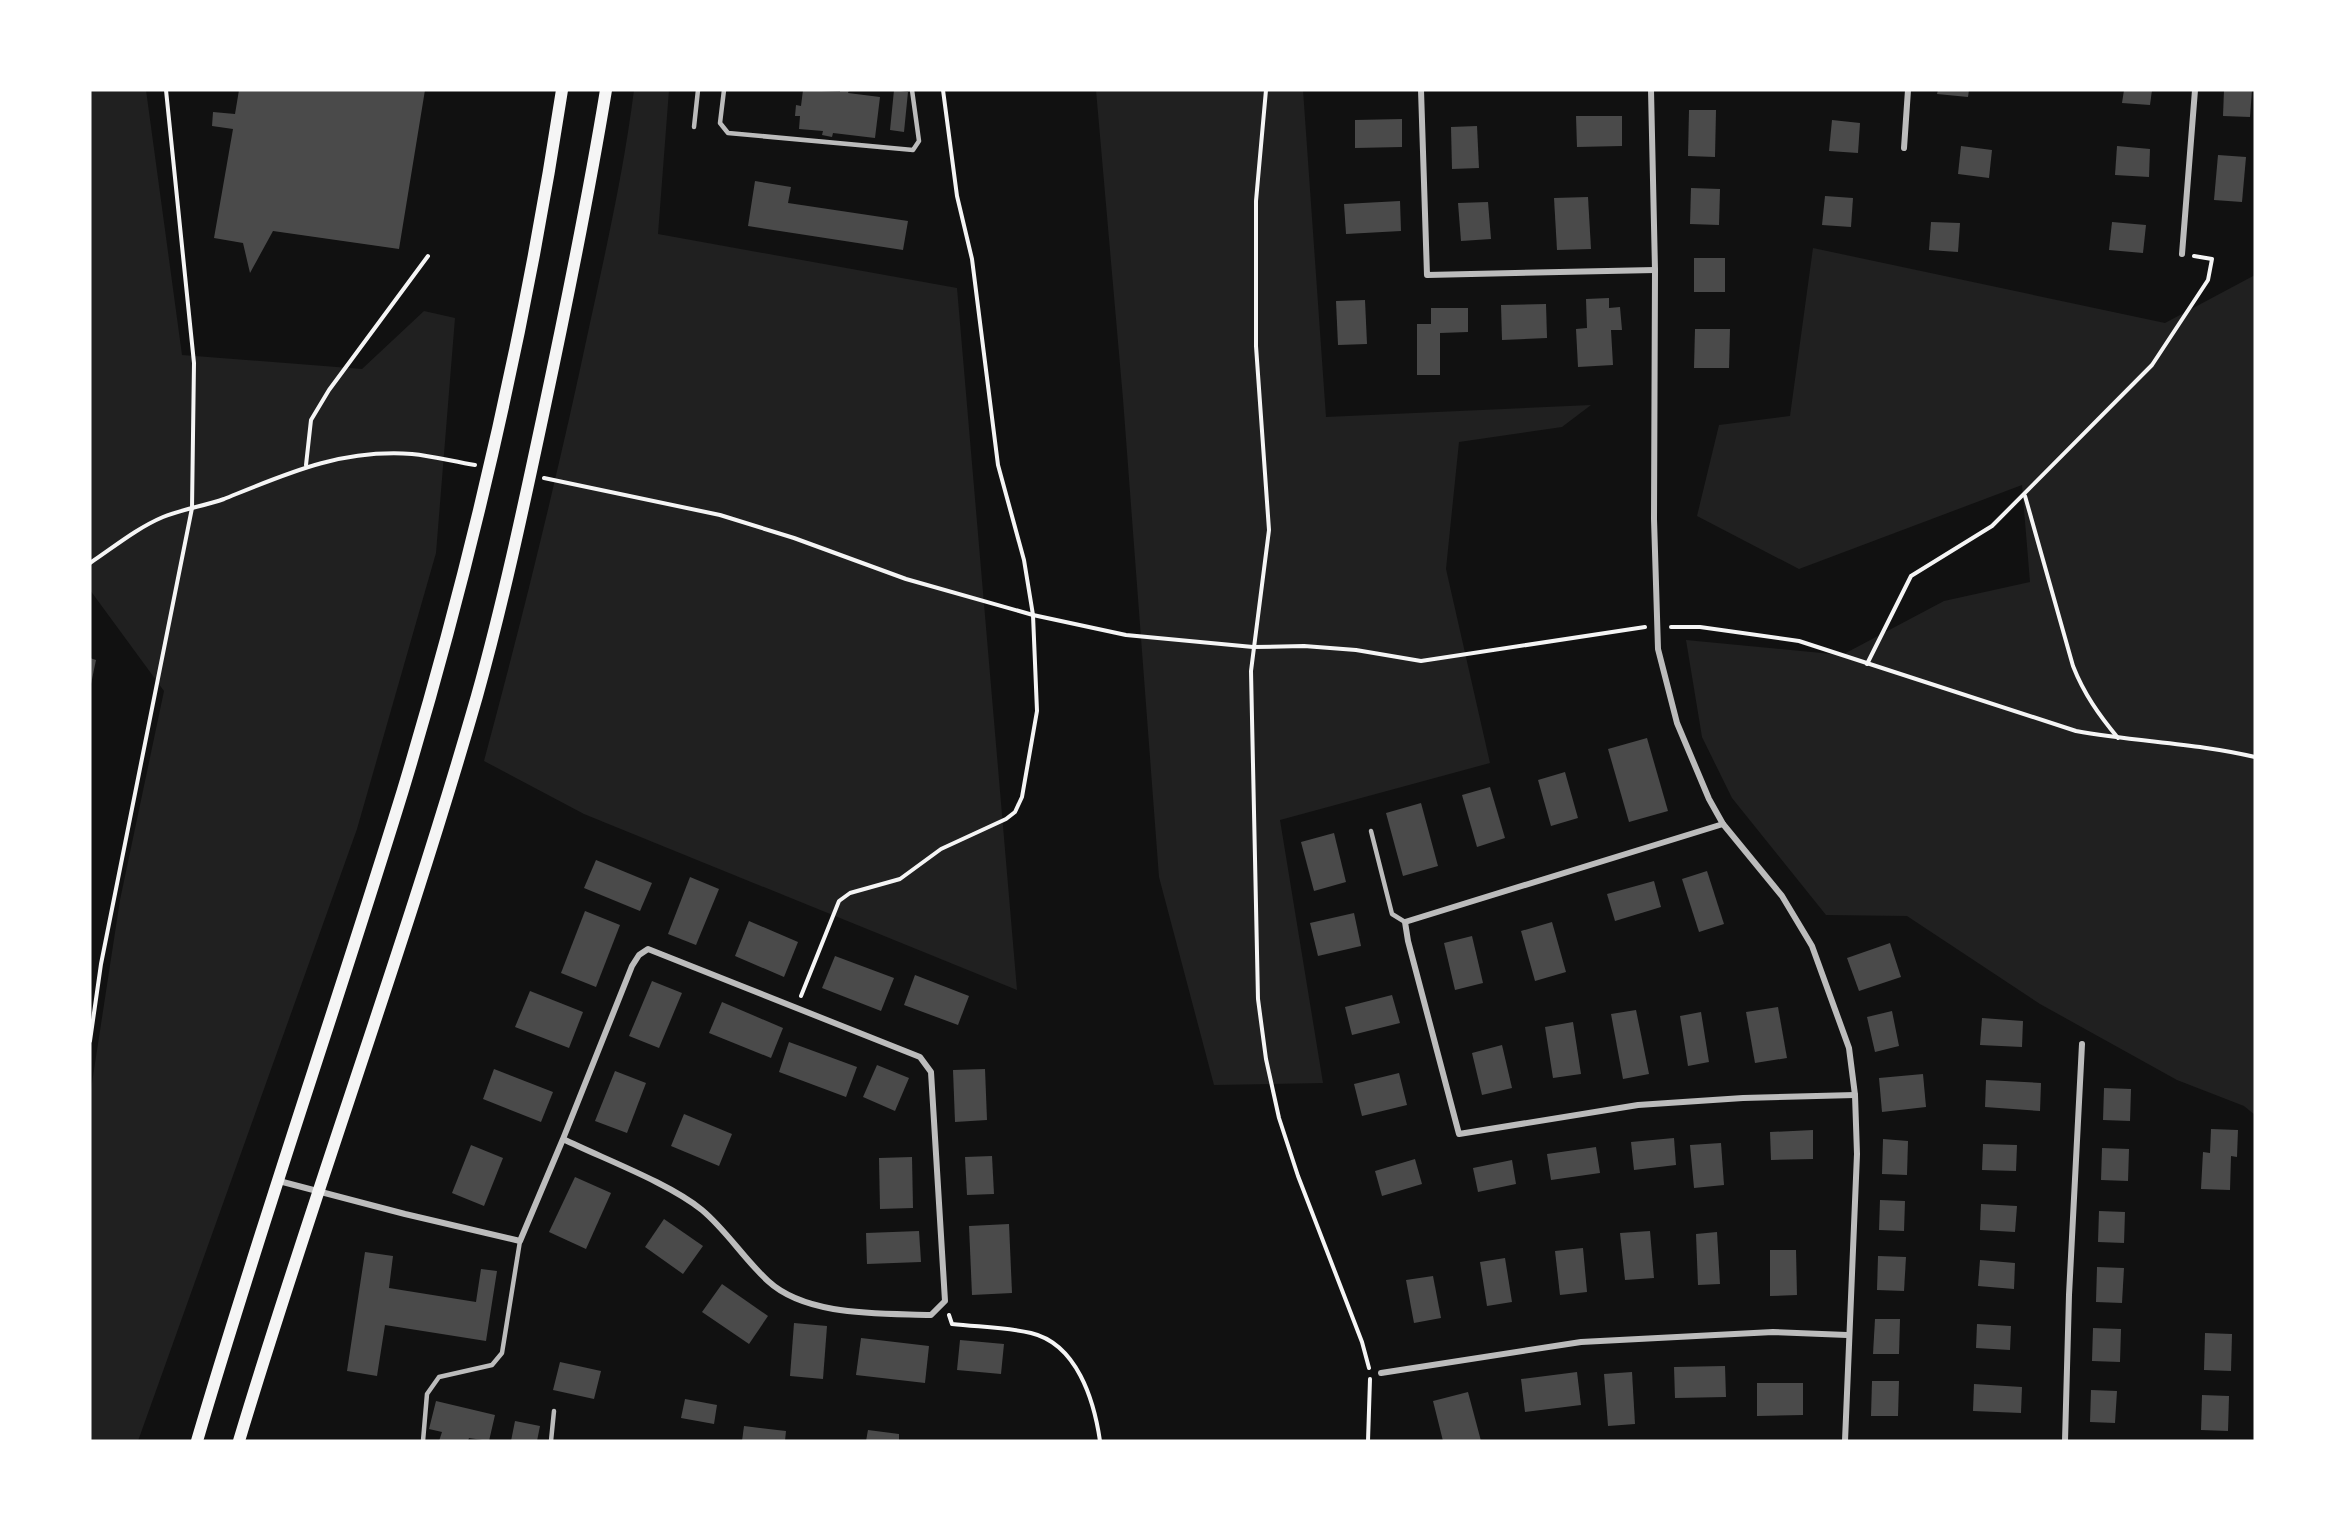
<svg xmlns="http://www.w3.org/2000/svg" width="2345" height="1531" viewBox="0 0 2345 1531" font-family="Roboto,sans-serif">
<rect width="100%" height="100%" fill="#111"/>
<!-- green -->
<g fill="#202020">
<polygon points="90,90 146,90 182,355 362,369 424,311 455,318 436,553 357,829 138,1441 90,1441 90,1096 120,900 164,691 90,590"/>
<path d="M634,90H669L658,234L957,288L1017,990L584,814L484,761C523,616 559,470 590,323C607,245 624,169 634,90Z"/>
<polygon points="1096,90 1303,90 1326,417 1591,405 1562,427 1459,442 1446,569 1490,763 1280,820 1323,1083 1214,1085 1159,877 1123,399"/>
<polygon points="1813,248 2165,323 2255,275 2255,1115 2244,1106 2177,1080 2040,1004 1907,916 1826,915 1732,798 1702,737 1686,640 1842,655 1944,601 2030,582 2022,485 1799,569 1697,516 1719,425 1790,416"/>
</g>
<!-- building -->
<g fill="#4a4a4a">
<polygon points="239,90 425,90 399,249 273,231 250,273 243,243 214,238 233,129 212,126 213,112 235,114"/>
<polygon points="803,90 840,92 840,90 849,90 848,93 880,97 875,138 833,133 832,137 822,135 823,131 799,129 800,116 795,116 796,105 801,106"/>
<polygon points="894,90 908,92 904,132 890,130"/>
<polygon points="1938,90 1969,90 1968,97 1937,94"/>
<polygon points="2124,90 2152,90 2150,105 2122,103"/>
<polygon points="2224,90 2252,90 2250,117 2223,116"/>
<polygon points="1689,110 1716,110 1715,157 1688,156"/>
<polygon points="1576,116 1622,116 1622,146 1577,147"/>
<polygon points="1402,119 1402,147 1355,148 1355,120"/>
<polygon points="1832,120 1860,123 1858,153 1829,151"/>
<polygon points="1477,126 1479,168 1452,169 1451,127"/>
<polygon points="1961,146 1992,150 1989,178 1958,174"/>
<polygon points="2117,146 2150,149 2149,177 2115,175"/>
<polygon points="2218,155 2246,157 2242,202 2214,200"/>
<polygon points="755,181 791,187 788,203 908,221 903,250 748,226"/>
<polygon points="1691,188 1720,189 1719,225 1690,224"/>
<polygon points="1825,196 1853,198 1851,227 1822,225"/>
<polygon points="1588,197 1591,249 1557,250 1554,198"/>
<polygon points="1400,201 1401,231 1346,234 1344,204"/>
<polygon points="1488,202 1491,239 1461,241 1458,203"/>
<polygon points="1931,222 1960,223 1958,252 1929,250"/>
<polygon points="2112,222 2146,225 2143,253 2109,250"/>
<rect x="1694" y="258" width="31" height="34"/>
<polygon points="1609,298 1609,308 1620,307 1622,330 1611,330 1613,365 1578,367 1576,329 1587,328 1586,299"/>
<polygon points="1365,300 1367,344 1338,345 1336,301"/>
<polygon points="1546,304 1547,338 1502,340 1501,305"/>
<polygon points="1431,308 1468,308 1468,332 1440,333 1440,375 1417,375 1417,324 1431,324"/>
<polygon points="1695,329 1730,329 1729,368 1694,368"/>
<polygon points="90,658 96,660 91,684 90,684"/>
<polygon points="1647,738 1668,811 1629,822 1608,749"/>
<polygon points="1565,772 1578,818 1551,826 1538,780"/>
<polygon points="1490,787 1505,838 1477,847 1462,795"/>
<polygon points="1421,803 1438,866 1403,876 1386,813"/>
<polygon points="1334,833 1346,882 1314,891 1301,842"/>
<polygon points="596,860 652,883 640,911 584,888"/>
<polygon points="1707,871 1724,924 1699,932 1682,879"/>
<polygon points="690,877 719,889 696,945 668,934"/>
<polygon points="1654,881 1661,907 1615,921 1607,894"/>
<polygon points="585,911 620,925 596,987 561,973"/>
<polygon points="1354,913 1361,946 1318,956 1310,923"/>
<polygon points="749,921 798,942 784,977 735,956"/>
<polygon points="1552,922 1566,972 1535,981 1521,931"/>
<polygon points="1472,936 1483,983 1455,990 1444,943"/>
<polygon points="1890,943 1901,977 1859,991 1847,958"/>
<polygon points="835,956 894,978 881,1011 822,988"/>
<polygon points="915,975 969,996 958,1025 904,1005"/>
<polygon points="652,981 682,993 659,1048 629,1036"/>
<polygon points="530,991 583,1012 569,1048 515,1027"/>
<polygon points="1392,995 1400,1023 1352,1035 1345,1007"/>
<polygon points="722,1002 783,1028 771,1058 709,1033"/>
<polygon points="1778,1007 1787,1058 1755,1063 1746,1012"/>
<polygon points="1636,1010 1649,1074 1623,1079 1611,1014"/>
<polygon points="1892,1011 1899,1046 1875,1052 1867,1017"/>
<polygon points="1701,1012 1709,1062 1688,1066 1680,1016"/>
<polygon points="1982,1018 2023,1021 2022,1047 1980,1045"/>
<polygon points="1573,1022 1581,1074 1553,1078 1545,1027"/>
<polygon points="789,1042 857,1067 846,1097 779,1072"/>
<polygon points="1502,1045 1512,1088 1482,1095 1472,1053"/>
<polygon points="877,1065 909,1078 895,1111 863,1097"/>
<polygon points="494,1069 553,1092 541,1122 483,1099"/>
<polygon points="985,1069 987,1120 955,1122 953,1070"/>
<polygon points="615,1071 646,1083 627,1133 595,1121"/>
<polygon points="1399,1073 1407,1105 1362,1116 1354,1084"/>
<polygon points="1923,1074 1926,1107 1882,1112 1879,1078"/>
<polygon points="1986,1080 2041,1083 2040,1111 1985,1107"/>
<polygon points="2104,1088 2131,1089 2130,1121 2103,1120"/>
<polygon points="684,1114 732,1134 719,1166 671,1146"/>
<polygon points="2211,1129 2238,1130 2237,1157 2231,1156 2230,1190 2201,1189 2203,1152 2210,1153"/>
<polygon points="1813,1130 1813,1159 1771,1160 1770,1132"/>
<polygon points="1674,1138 1676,1165 1634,1170 1631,1142"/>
<polygon points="1883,1139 1908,1141 1907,1175 1882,1174"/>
<polygon points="1721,1143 1724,1185 1694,1188 1690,1145"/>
<polygon points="1983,1144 2017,1145 2016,1171 1982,1170"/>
<polygon points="471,1145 503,1158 484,1206 452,1193"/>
<polygon points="1596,1147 1600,1173 1551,1180 1547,1154"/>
<polygon points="2102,1148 2129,1149 2128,1181 2101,1180"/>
<polygon points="992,1156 994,1194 967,1195 965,1157"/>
<polygon points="912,1157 913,1208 880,1209 879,1158"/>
<polygon points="1415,1159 1422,1184 1382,1196 1375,1171"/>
<polygon points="1512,1160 1516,1184 1478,1192 1473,1168"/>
<polygon points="575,1177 611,1193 586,1249 549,1232"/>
<polygon points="1880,1200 1905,1201 1904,1231 1879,1230"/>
<polygon points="1981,1204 2017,1206 2015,1232 1980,1230"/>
<polygon points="2099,1211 2125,1212 2124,1243 2098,1242"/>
<polygon points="664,1219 703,1246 683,1274 645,1247"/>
<polygon points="1009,1224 1012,1293 972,1295 969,1226"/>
<polygon points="919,1231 921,1262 867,1264 866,1233"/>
<polygon points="1650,1231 1654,1278 1625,1280 1620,1233"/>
<polygon points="1717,1232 1720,1284 1698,1285 1696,1234"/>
<polygon points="1583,1248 1587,1292 1560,1295 1555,1251"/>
<polygon points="1770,1250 1796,1250 1797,1295 1770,1296"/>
<polygon points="365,1252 393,1256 389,1288 476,1302 481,1269 497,1271 486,1341 385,1325 377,1376 347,1371"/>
<polygon points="1878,1256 1906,1257 1904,1291 1877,1290"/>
<polygon points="1505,1258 1512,1302 1487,1306 1480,1262"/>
<polygon points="1980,1260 2015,1263 2014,1289 1978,1286"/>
<polygon points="2097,1267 2124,1268 2122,1303 2096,1302"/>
<polygon points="1433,1276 1441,1318 1414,1323 1406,1280"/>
<polygon points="722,1284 768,1316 749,1344 702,1312"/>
<polygon points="1875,1319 1900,1319 1899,1354 1873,1354"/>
<polygon points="794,1323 827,1326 823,1379 790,1376"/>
<polygon points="1977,1324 2011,1326 2010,1350 1976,1348"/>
<polygon points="2093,1328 2121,1329 2120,1362 2092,1361"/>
<polygon points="2205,1333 2232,1334 2231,1371 2204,1370"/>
<polygon points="861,1338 929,1346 925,1383 856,1375"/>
<polygon points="960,1340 1004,1344 1001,1374 957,1370"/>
<polygon points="560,1362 601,1371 594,1399 553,1390"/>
<polygon points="1725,1366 1726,1397 1675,1398 1674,1367"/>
<polygon points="1577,1372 1581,1405 1525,1412 1521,1379"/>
<polygon points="1632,1372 1635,1424 1608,1426 1604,1374"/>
<polygon points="1872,1381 1899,1381 1898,1416 1871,1416"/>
<polygon points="1757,1383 1803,1383 1803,1415 1757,1416"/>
<polygon points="1974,1384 2022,1387 2021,1413 1973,1411"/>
<polygon points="2091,1390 2117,1391 2115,1423 2090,1422"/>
<polygon points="1468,1392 1481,1441 1443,1441 1433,1401"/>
<polygon points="2202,1395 2229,1396 2228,1431 2201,1430"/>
<polygon points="685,1399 717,1405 714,1424 681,1418"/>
<polygon points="436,1401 495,1415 489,1441 469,1438 468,1441 439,1441 442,1432 429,1429"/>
<polygon points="515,1421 540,1426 537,1441 511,1441"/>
<polygon points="744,1426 786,1431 785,1441 742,1441"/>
<polygon points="868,1430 899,1434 899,1441 866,1441"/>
</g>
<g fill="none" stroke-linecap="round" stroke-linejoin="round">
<!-- path -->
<g stroke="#f5f5f5" stroke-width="4">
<polyline points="1266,90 1256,201 1256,346 1269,530 1251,671 1258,999 1266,1059 1279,1118 1298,1176 1362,1342 1369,1368"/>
<polyline points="306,465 311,420 329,390 428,256"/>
<polyline points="544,478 720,515 794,538 906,579 1033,615 1126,635 1253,647 1304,646 1356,650 1421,661 1645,627"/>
<path d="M2025,496L2073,666C2084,694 2099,715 2118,738"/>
<path d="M90,563C114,547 137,528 163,517C183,509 204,506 224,499C288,473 341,449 412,454C433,456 455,462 475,465"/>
<path d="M1671,627H1700L1799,641L2076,731C2136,742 2196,743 2255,757"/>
<polyline points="1867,664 1911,576 1992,526 2152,365 2208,280 2212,259 2194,256"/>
<polyline points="801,996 839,901 850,893 900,879 941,849 1006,819 1015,812 1022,797 1037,711 1033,615 1024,560 998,465 972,259 957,196 943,90"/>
<polyline points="90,1041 101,964 192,508 194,363 166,90"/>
<path d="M949,1315L952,1324C978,1327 1006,1327 1031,1333C1077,1344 1094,1400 1100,1441"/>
<polyline points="1368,1441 1370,1379"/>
</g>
<!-- service -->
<g stroke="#bcbcbc" stroke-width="4.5">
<polyline points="724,90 720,123 728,133 913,150 919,141 912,90"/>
<polyline points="694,127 698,90"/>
<polyline points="1371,831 1392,914 1405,922"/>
<polyline points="423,1441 427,1394 439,1377 492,1365 502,1353 520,1241"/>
<polyline points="551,1441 554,1411"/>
</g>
<!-- minor -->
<g stroke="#bcbcbc" stroke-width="6">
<polyline points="1421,90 1427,275 1655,270"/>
<polyline points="1651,90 1655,270 1654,519 1658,649 1677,723 1709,799 1723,824 1782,896 1812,946 1849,1048 1855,1095 1857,1154 1845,1441"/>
<polyline points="1904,148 1908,90"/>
<polyline points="2182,254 2195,90"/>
<polyline points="1723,824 1405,922 1408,941 1459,1134 1638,1105 1743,1098 1855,1095"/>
<path d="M279,1181L405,1214L520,1241L563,1139C604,1159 669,1183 702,1210C727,1231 744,1259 768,1281C807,1317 882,1313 931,1315L945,1301L931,1072L920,1057L648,949L639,955L632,966L563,1139"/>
<polyline points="1381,1373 1581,1342 1773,1332 1847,1335"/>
<polyline points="2065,1441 2069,1295 2082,1044"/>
</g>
<!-- secondary -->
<g stroke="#f5f5f5" stroke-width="12">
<path d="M197,1441C261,1223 336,1008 403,790C472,561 526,326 562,90"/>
<path d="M239,1441C314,1191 405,947 477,696C503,603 523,509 543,415C566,307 588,199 606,90"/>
</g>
</g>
<!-- border -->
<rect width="2345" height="1531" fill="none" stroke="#ffffff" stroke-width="183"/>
</svg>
